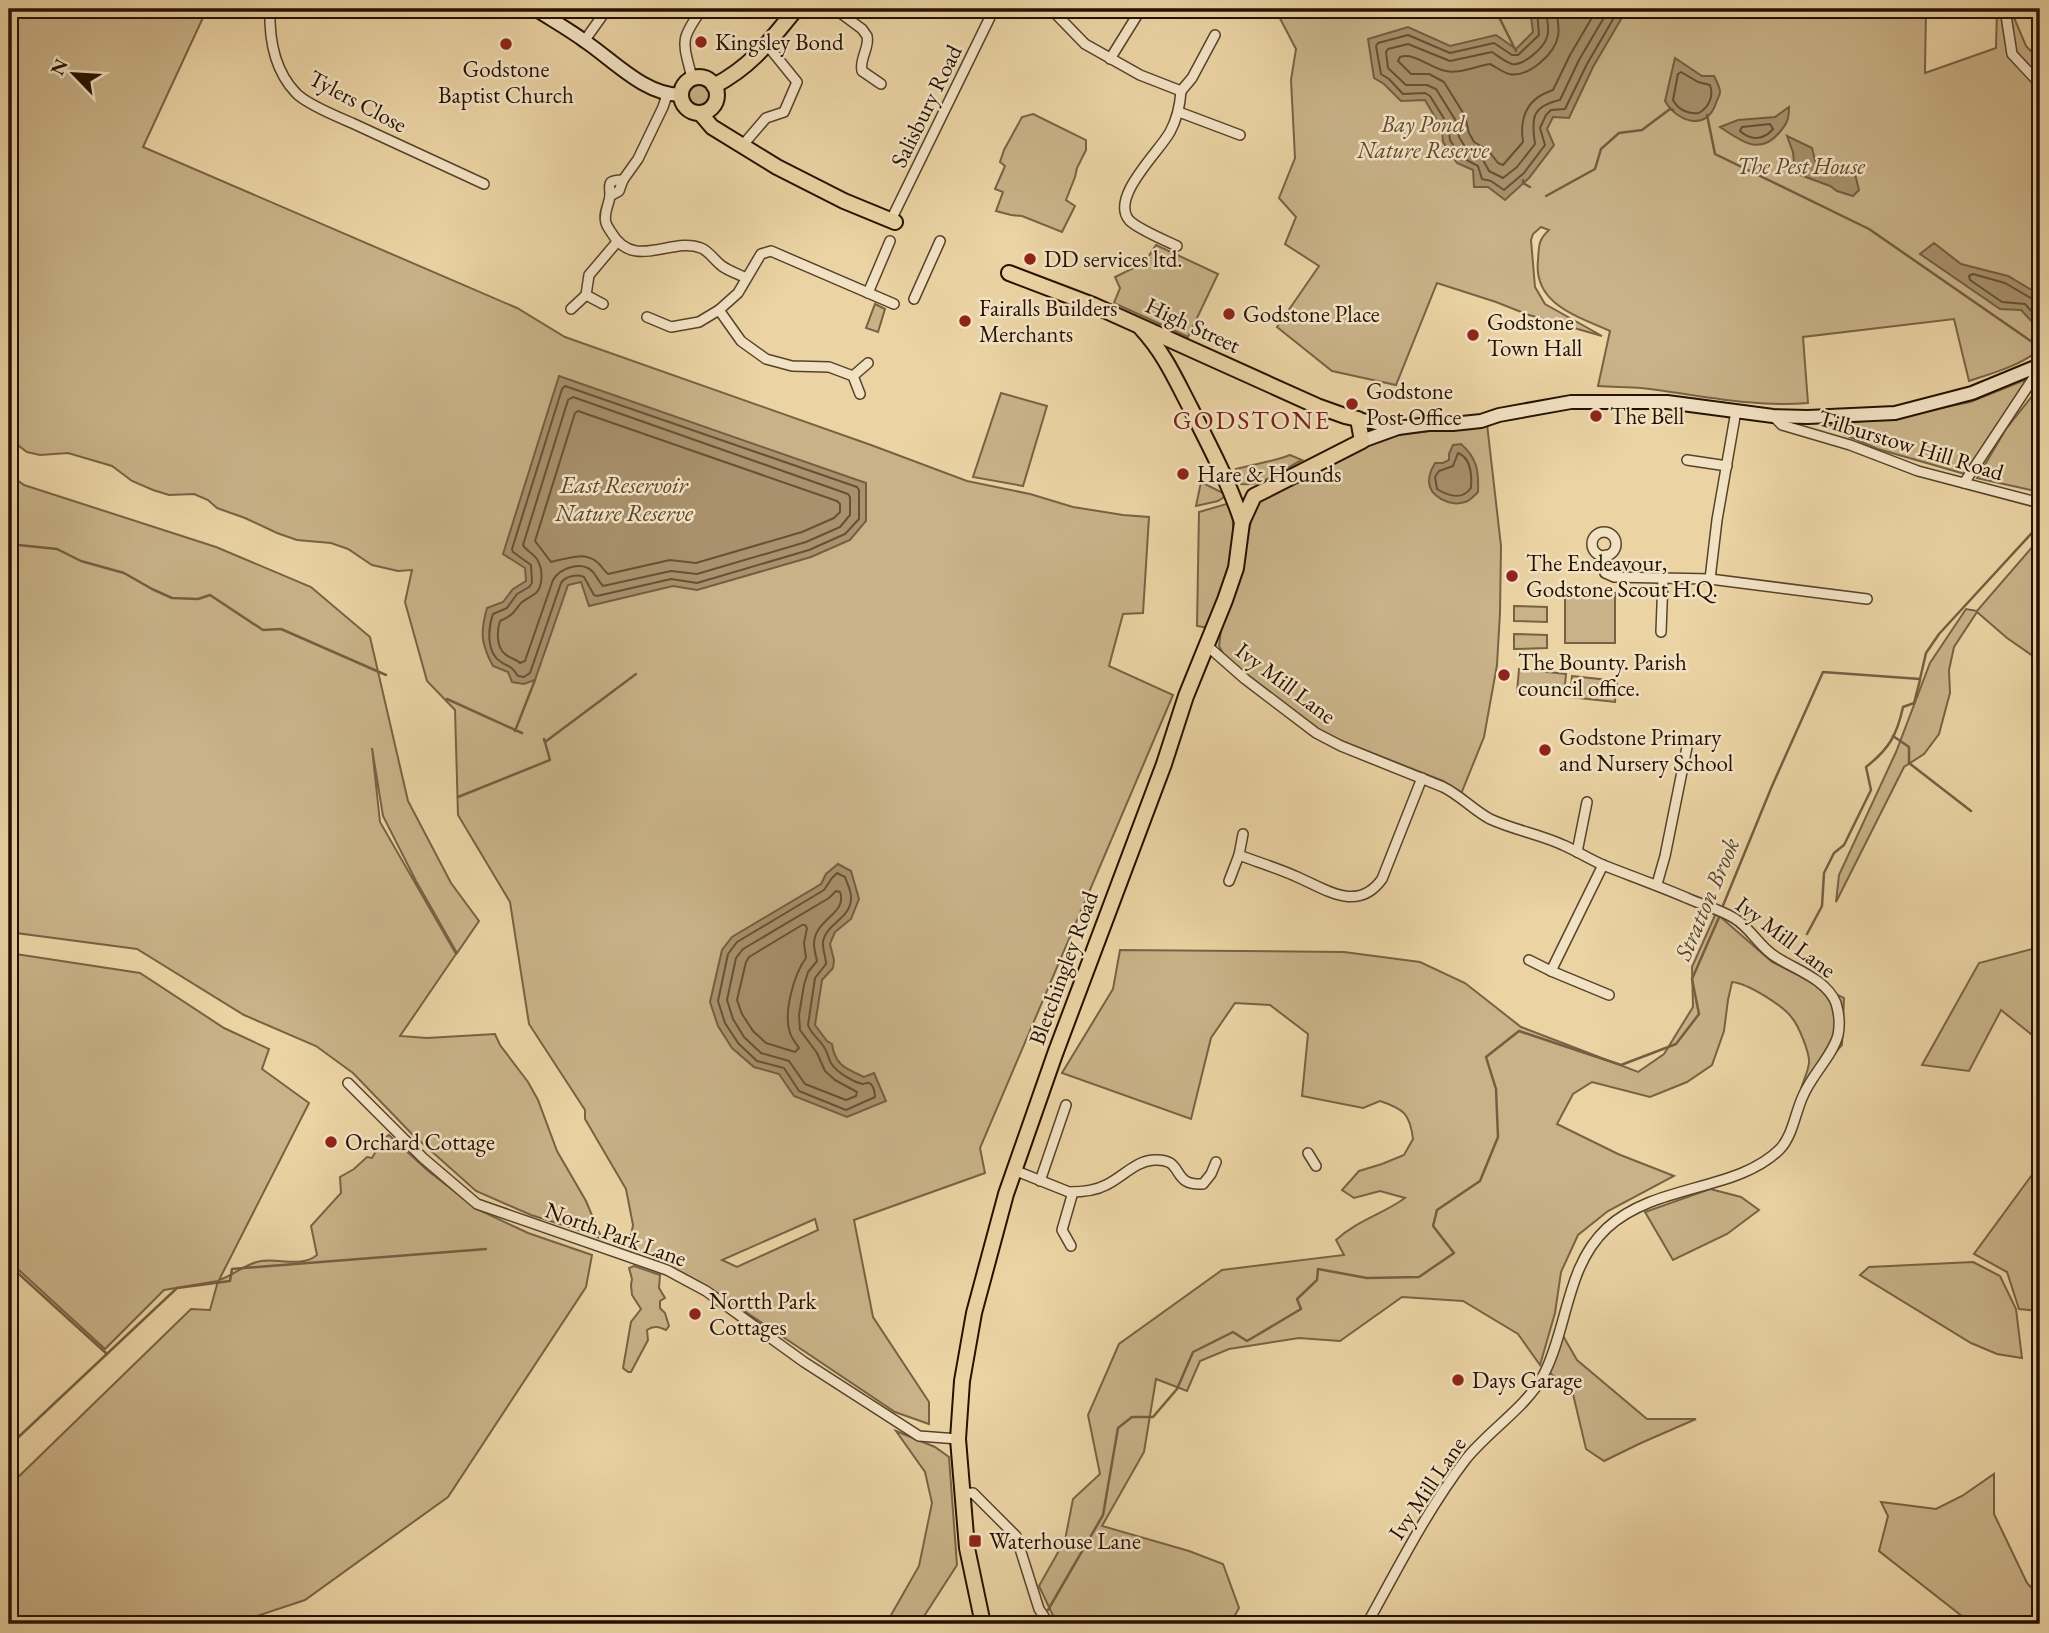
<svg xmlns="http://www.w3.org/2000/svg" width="2049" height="1633" viewBox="0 0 2049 1633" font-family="'EB Garamond',serif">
<rect width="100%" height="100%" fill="#ebd3a4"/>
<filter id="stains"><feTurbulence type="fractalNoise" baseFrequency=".00286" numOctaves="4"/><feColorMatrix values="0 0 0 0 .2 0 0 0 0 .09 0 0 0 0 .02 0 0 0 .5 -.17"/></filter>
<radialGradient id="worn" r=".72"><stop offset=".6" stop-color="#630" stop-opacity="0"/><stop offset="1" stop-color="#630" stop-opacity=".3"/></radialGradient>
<!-- green -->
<g fill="#c9b288" stroke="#776244" stroke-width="2" fill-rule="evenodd">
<path d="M9,9H207L143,147L517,308L565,337L871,445L967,481L1030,494L1073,507L1123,515L1149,517L1143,613L1123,614L1109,666L1173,695L980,1148L985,1173L854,1220L873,1317L929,1402V1424L895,1412L716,1292L644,1253L629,1247L633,1225L626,1189L585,1119V1110L529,1024L510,902L458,815L455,710L427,681L405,602L412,570L398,571L372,565L348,549L331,543L297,540L277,533L245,518L217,508L208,500L194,494L169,495L153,490L132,481L112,466L68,453L40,455L27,452L19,446L9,430ZM815,1219L818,1230L737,1267L722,1260Z"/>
<path d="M1275,9H1926L1925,73L1996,48L1997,9H2012V13L2026,46L2040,60V349C2022,365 1993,373 1969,381L1954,319L1803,337L1808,403C1752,408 1696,394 1641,388C1627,387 1612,387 1598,386L1610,331C1577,316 1533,304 1538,260C1539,246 1538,240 1549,230L1541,227L1533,234L1531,240L1535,287L1545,304L1602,336L1529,315L1496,302L1437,283L1396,385L1332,371L1277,327L1319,266L1285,244L1296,217L1279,198L1295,158L1291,80L1296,49Z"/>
<circle cx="699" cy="95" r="13"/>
<polygon points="1033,114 1086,140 1086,150 1077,168 1075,177 1066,200 1075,206 1062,232 1022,216 1011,215 996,211 1003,192 995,189 1005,166 1000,162 1004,150 1022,117"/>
<polygon points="1156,245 1218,274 1188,337 1114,303 1120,288 1115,277 1144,263"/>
<polygon points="875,304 885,309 878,332 866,328"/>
<polygon points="2025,380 2023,388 1965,474 1878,449 1824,426 1897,417 1970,402"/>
<polygon points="2040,386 2040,492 1977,478 2006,429"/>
<polygon points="1001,393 1047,406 1023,486 973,477"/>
<polygon points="1487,424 1501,546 1500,613 1497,665 1484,737 1461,794 1443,781 1327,735 1297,716 1225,657 1219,646 1221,630 1240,577 1254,505 1262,496 1381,437"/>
<path d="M1290,455L1302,460C1284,469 1262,487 1241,484L1236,469C1254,464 1272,462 1290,455Z"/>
<polygon points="9,474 24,485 216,547 311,587 370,637 408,801 451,883 479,921 457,953 416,881 383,816 372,748 380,822 456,954 400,1036 427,1038 495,1034 500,1045 528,1082 538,1100 557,1151 586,1201 602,1239 573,1228 531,1215 476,1191 411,1133 353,1073 316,1046 244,1015 137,949 9,932"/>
<polygon points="1201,482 1227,495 1218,501 1196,506"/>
<path d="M1230,503C1241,552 1224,583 1209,628L1197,626L1199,512Z"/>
<polygon points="2040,538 2040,661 2007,638 1977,612 1954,647 1949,670 1950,693 1939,734 1924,754 1904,767 1836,902 1839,875 1896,752 1930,663 1966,609 1977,611"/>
<rect x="1565" y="593" width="50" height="50"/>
<polygon points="1514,606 1547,607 1547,622 1514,621"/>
<polygon points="1514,634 1547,635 1547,648 1514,649"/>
<polygon points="1519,669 1566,674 1564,697 1517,692"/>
<polygon points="1572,676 1617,681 1615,702 1570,697"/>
<path d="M1716,913L1772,962L1844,998L1842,1045L1801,1089C1803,1081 1808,1072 1809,1063C1810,1054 1799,1026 1792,1018C1784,1006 1747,983 1732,982L1728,1000L1724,1031L1712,1065L1687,1082L1650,1097L1592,1082L1573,1094L1557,1124L1618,1154L1674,1176L1608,1211L1578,1235L1561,1272L1555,1313L1540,1365L1518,1334L1463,1301L1402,1297L1340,1341L1299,1338L1229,1349L1200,1361L1187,1391L1156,1379L1144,1452L1102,1526L1189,1551L1223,1564L1239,1608L1230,1624H1057L1039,1586L1065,1540L1073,1499L1100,1474L1088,1415L1119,1344L1222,1270L1344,1255L1336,1240C1356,1221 1383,1214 1405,1198L1380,1191L1354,1198L1342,1190L1359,1171L1382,1164L1404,1155L1413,1139C1410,1114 1404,1109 1380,1101L1363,1108L1302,1096L1308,1034L1270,1005L1235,1003L1211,1038L1191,1119L1062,1073L1113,989L1120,950L1344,952L1420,962L1465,983L1521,1027L1638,1072L1664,1054L1693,1007L1692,967Z"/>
<polygon points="2040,947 2040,1044 2037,1039 2001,1010 1969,1071 1922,1065 1979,963"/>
<path d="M9,953L140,973L224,1028L269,1049L262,1069L309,1103L219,1280C233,1276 246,1263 261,1261C279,1258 302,1268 317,1255L311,1226L341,1193L340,1177L354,1169L367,1157L372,1158L383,1139L389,1135L427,1170L477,1209L528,1233L592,1255L586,1287L448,1497L305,1600L233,1624H9V1486L191,1309L210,1310L218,1281L164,1290L105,1349L9,1261Z"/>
<polygon points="2040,1164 2040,1311 2019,1309 2007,1272 1974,1254"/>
<polygon points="1710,1189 1741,1197 1759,1210 1727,1234 1673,1260 1645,1212"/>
<polygon points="1973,1262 2000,1276 2016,1309 2022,1358 1997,1354 1971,1343 1860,1275 1869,1267"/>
<path d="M634,1266L660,1275L659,1288L665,1298L660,1301V1308L665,1313L669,1326L666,1330C659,1327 654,1325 647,1330L648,1340L631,1372H628L623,1368L631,1322L641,1309L632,1295L631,1285L632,1279L629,1268Z"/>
<polygon points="1562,1334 1577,1360 1647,1419 1696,1419 1641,1443 1604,1461 1586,1449 1573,1394 1549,1372"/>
<polygon points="896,1431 935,1447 949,1457 957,1565 919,1624 886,1624 919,1566 932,1503 925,1472"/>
<polygon points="1994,1474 1994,1514 2027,1583 2040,1597 2040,1624 1972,1624 1879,1551 1888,1516 1881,1502 1936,1509 1962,1496"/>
</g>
<!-- water -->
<g fill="#a8916c" stroke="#745e41" stroke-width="2">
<polygon points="1530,9 1627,9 1593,67 1569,118 1553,117 1547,129 1554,145 1529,178 1505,200 1488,187 1474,187 1473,170 1457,163 1443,142 1442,129 1425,100 1401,101 1384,84 1374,78 1368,39 1408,27 1450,46 1496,35 1516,49 1533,32"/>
<path d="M1675,58L1702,76H1714C1716,80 1720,87 1720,92C1720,96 1717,99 1716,103C1707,132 1677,122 1665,101Z"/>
<path d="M1789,107C1789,119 1787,124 1779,133C1759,156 1741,141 1720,127L1738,120L1775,117Z"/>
<polygon points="1787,136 1812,148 1817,168 1843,164 1855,174 1859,190 1853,196 1837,191 1830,186 1795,173 1793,152"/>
<polygon points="1934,243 1961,264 2008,276 2040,295 2040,326 2038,328 2021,310 2000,309 1920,254"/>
<path d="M559,376L866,483V521L850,540L811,557L697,590L673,586L589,606L581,582L568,585L535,680L524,684L512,682L508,672L493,666C481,644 480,633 487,608L503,602L513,589L526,581L525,568L503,554Z"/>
<path d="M1461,444C1477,458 1479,471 1478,492C1474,496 1470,501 1465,502C1459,504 1454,504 1448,502C1428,495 1424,481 1435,463H1443L1449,460V454L1453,445Z"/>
<path d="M838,864L851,871L859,899L851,919L835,932L832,939L830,944L834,960L833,968L822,980L815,1025L827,1041L832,1044C835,1065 845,1068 864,1077L874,1073L886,1101L847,1117L794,1096L779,1074L754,1067L732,1048L718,1026L710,1002L722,950L732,937L821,884L826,874Z"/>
</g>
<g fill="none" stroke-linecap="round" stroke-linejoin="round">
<!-- shore -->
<g stroke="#665136" stroke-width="2">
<polyline points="1537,9 1539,35 1518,55 1512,55 1494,43 1450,53 1408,35 1378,43 1376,46 1381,74 1389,79 1403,94 1425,93 1430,96 1448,125 1450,140 1461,157 1478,166 1482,179 1491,181 1504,190 1524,173 1545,145 1540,128 1546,115 1551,110 1565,109 1587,64 1619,9"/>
<path d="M1545,9C1547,17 1550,29 1547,37C1544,48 1523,66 1512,64C1505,62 1498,56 1492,52L1450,61L1408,44L1388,49L1386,52L1388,68L1406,85H1427L1436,89L1456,121L1459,137L1467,150L1482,158L1489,171L1503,178L1517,167L1535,144C1531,118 1532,106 1560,100L1579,60L1609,9"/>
<path d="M1556,9C1557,18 1560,28 1558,36C1555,54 1528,78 1509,74C1502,72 1496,67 1490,64C1476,66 1460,74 1446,71C1431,69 1415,52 1400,57L1398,61L1411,74H1429L1444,82L1465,116L1469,133L1474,142L1488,150L1498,163L1503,165L1523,142C1519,116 1528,98 1553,90L1570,55L1597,9"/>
<path d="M1681,72L1698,82L1710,85C1714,96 1709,107 1699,113C1688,114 1679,111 1673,100L1678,74Z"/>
<path d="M1770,124L1773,129C1764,140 1751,141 1740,131L1742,127Z"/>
<polyline points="2040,301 2034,300 2005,283 1973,274 1969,276 1970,280 2002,302 2025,304 2040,321"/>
<path d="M565,386L857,487L859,490V519L845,534L809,550L697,583L671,579L597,596L594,595L584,577C577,574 565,576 561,583L530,673L524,677L518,676C511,665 510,668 501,662C486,653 488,628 493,614L507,608L517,594L529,587L532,583L531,565L513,552L512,549L562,389Z"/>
<path d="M573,397L848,494L850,497V515L840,527L806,542L697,574L671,571L603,586C599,582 597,577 593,572C582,560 560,568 553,580L525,661L520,663C516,659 509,658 505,654C496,647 497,630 500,621C513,615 513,613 521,603C525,599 531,597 536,593C543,586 543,570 538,561C535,554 526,551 523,545L568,400Z"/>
<path d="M578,411L837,501L840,504V512L834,518L802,532L696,563L670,560L608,574C604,571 601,565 597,562C583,551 566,559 551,562L535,541L575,413Z"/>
<path d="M1458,453C1471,458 1472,475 1471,488C1462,500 1450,497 1437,489L1435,477L1439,471L1453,466Z"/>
<path d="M837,873L845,877C847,883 852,892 851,899C850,919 827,923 823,941C822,949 826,957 826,964L815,978L808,1025C811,1034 819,1039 824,1047C830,1056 827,1062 838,1071C844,1076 856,1083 863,1084C865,1084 867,1082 869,1083C874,1085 875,1094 875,1097L846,1110L799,1091L784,1068L757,1061L738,1043L725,1023L718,1001L728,954L737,942L824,890L832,878Z"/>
<path d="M836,891L840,892C848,914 814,919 814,944C814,950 816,956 817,961L808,972L804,985L799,1015L800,1030L817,1053L825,1071L835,1080L857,1092L856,1096L846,1100L805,1084L789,1061L761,1053L744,1037L733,1019L727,1000L736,958L743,949L829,898Z"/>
<path d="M802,925H805L807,928L804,943L806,958C794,974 783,1013 790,1033C792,1039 796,1043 799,1048L795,1052L766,1043L753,1031L742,1014L737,1000L746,962L749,957Z"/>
</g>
<!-- stream -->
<g stroke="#745e41" stroke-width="2.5">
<polyline points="1495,9 1516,51"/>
<polyline points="1707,115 1715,154 1869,229 2038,346"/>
<polyline points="1523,180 1523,183 1530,187"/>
<polyline points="1546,196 1595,169 1601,149 1619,133 1642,130 1670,109 1673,110"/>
<polyline points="9,544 57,549 81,561 124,573 152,589 172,598 198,599 210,595 263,630 281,629 386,675"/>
<polyline points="447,699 522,733"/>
<polyline points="515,731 535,680"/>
<polyline points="1893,736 1909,747 1909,763 1971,811"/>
<polyline points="544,739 545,742 636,674"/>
<polyline points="458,797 550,760 545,742"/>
<polyline points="1722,908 1772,786 1823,672 1920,679 1926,653 1939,634 2040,524"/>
<path d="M1807,934L1822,906L1824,873L1834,853L1844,845L1871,790L1866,767C1889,749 1897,735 1903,707L1914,703L1920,680"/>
<polyline points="9,1265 107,1354"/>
<polyline points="9,1446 177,1288 230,1281 232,1269 486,1249"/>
<polyline points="1048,1610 1103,1515 1118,1428 1132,1417 1153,1417 1177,1389 1193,1352 1233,1332 1247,1341 1301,1309 1297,1299 1317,1280 1318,1269 1367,1278 1419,1277 1454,1253 1433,1226 1437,1210 1480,1181 1498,1137 1496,1089 1486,1057 1519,1031 1621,1065 1676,1044 1699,1014 1692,979 1720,915"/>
</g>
<!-- street casing -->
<g stroke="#564229" stroke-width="12">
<g id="street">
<path d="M270,9C269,39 274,70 296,93C306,104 338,117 352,123C396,143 440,164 484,184"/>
<path d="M835,9L862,29L867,36C870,48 859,58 862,71L881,84"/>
<path d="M1051,9L1085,44L1140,75L1181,91C1180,106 1177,119 1170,132C1159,152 1110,197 1129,220C1136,228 1166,241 1177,246"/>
<polyline points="2005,9 2012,54 2040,84"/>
<polyline points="585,40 607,9"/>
<polyline points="1110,59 1141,9"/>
<path d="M692,78C683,41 679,41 702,9"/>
<polyline points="1181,91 1192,78 1215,35"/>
<polyline points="1179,112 1240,135"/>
<polyline points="742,146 766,118 784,112 797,82 767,45"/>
<path d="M623,180C606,180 610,184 610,196C609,205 603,213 606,223C607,226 609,229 611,232C634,272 672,236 701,248C709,251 715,261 722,266C729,271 738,274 746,278"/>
<polyline points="610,196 619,191 623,180 638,159 663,107 667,95"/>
<polyline points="891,220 994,9"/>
<polyline points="868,293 890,241"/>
<polyline points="914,299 940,241"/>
<polyline points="603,304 586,295 589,275 617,242"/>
<polyline points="571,309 586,295"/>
<polyline points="719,310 741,341 766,359 792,366 829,367 853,376 860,394"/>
<polyline points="647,317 671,327 699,322 719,310 738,293 761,254 771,251 894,304"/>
<polyline points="853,376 868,363"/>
<polyline points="1773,416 1782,425 1850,445 1918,471 2040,503"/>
<polyline points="1687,460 1727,466"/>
<polyline points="1964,483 2040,368"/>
<circle cx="1604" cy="544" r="12"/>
<polyline points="1606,555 1605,573 1614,577 1710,579 1867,599"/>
<polyline points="1710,579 1717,520 1736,411"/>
<polyline points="1661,632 1663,579"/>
<path d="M1207,648L1212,650L1245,679L1316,733L1341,746L1443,787C1460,795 1473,810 1490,819C1514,830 1539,834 1563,845C1577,851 1589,859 1603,865C1631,876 1659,886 1687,898C1702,905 1719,909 1734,918C1751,928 1759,947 1776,957C1796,970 1826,979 1836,1003C1839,1013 1840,1025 1838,1035C1833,1055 1811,1076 1803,1096C1795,1113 1793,1135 1780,1149C1737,1192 1656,1183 1607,1228C1566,1266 1568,1327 1544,1374C1527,1407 1489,1430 1466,1459C1427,1510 1398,1568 1367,1624"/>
<path d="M1243,834L1239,855C1257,862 1277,868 1295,876C1324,888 1357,914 1382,879L1422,778"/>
<polyline points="1577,852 1587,802"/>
<polyline points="1229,881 1239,855"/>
<polyline points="1657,884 1665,856 1688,742"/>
<polyline points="1529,960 1551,971 1609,995"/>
<polyline points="1551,971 1603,865"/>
<polyline points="348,1083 423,1158 477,1204 667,1270 706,1291 804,1362 919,1436 958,1439"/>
<polyline points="1308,1153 1316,1166"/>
<path d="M1014,1170L1069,1192C1082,1192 1095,1191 1106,1185C1123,1177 1135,1161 1154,1160C1186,1158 1169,1186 1203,1184L1211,1174L1216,1162"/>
<polyline points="1040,1181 1066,1105"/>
<polyline points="1071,1246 1062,1230 1073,1192"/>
<polyline points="961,1494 973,1493 1016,1536 1039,1609 1049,1624"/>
</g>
</g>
<!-- secondary casing -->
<g stroke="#251100" stroke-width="16">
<g id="secondary">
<path d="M535,9C552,20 570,30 586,42C614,61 645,95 681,95"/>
<polyline points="1358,419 1398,428"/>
<polyline points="1362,441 1398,428 1428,424 1453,424 1481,421 1499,415 1571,402 1667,402 1773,416 1808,417 1895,413 1972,393 2040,365"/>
</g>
</g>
<!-- primary casing -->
<g stroke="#251100" stroke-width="18">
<g id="primary">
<circle cx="699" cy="95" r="18"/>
<path d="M714,86C752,66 770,41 796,9"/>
<polyline points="700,113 712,127 777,167 844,201 895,222"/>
<path d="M1141,328C1164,353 1175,378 1190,407C1209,445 1229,482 1242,522"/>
<polyline points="983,1624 967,1548 958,1439 962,1381 974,1313 1006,1194 1055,1054 1164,764 1186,696 1225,600 1236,568 1242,522 1254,496 1362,441 1358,419 1345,416 1317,406 1093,305 1009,273"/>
</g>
</g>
<!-- street -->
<use href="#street" stroke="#f2e2c4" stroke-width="9"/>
<!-- secondary -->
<use href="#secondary" stroke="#f2e2c4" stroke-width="12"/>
<!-- primary -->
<use href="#primary" stroke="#ebd3a4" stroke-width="14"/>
</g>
<!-- markers -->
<g fill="#8f2418" stroke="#f2e2c4" stroke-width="2.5">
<circle cx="701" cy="42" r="7"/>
<circle cx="506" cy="44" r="7"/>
<circle cx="1030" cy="259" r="7"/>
<circle cx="1229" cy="314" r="7"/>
<circle cx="965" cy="321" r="7"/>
<circle cx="1473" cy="335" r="7"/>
<circle cx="1352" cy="404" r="7"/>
<circle cx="1596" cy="416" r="7"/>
<circle cx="1183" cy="474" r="7"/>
<circle cx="1512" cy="576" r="7"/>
<circle cx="1504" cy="675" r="7"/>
<circle cx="1545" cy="750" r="7"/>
<circle cx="331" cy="1142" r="7"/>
<circle cx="695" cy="1314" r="7"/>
<circle cx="1458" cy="1380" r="7"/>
<rect x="968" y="1534" width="14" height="14" rx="3.5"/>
</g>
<g text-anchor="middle" stroke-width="5" stroke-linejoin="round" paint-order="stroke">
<!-- poi labels -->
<g font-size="23" fill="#251100" stroke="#f2e2c4" text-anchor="start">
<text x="715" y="50">Kingsley Bond</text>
<text x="506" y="77" text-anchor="middle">Godstone<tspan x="506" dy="26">Baptist Church</tspan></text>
<text x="1044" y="267">DD services ltd.</text>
<text x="979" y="316">Fairalls Builders<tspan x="979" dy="26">Merchants</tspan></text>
<text x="1243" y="322">Godstone Place</text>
<text x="1487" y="330">Godstone<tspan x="1487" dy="26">Town Hall</tspan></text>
<text x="1366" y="399">Godstone<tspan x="1366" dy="26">Post Office</tspan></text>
<text x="1610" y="424">The Bell</text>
<text x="1197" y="482">Hare &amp; Hounds</text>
<text x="1526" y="571">The Endeavour,<tspan x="1526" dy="26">Godstone Scout H.Q.</tspan></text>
<text x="1518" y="670">The Bounty. Parish<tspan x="1518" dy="26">council office.</tspan></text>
<text x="1559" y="745">Godstone Primary<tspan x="1559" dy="26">and Nursery School</tspan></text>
<text x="345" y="1150">Orchard Cottage</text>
<text x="709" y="1309">Nortth Park<tspan x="709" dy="26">Cottages</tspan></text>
<text x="1472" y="1388">Days Garage</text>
<text x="989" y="1549">Waterhouse Lane</text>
</g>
<!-- street labels -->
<g font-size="23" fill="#251100" stroke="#f2e2c4">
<text transform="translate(358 101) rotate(28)" y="8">Tylers Close</text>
<text transform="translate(926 106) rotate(-64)" y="8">Salisbury Road</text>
<text transform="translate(1193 325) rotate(25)" y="8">High Street</text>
<text transform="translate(1911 445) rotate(17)" y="8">Tilburstow Hill Road</text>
<text transform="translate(1286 683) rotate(37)" y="8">Ivy Mill Lane</text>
<text transform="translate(1786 937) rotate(37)" y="8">Ivy Mill Lane</text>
<text transform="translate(1063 968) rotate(-70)" y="8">Bletchingley Road</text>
<text transform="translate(616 1234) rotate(20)" y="8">North Park Lane</text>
<text transform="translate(1427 1488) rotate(-56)" y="8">Ivy Mill Lane</text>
</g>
<!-- park labels -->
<g font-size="23" font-style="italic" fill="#5e4930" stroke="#f2e2c4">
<text x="1423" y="132">Bay Pond<tspan x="1423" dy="26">Nature Reserve</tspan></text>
<text x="1801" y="174">The Pest House</text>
</g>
<!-- water labels -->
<g font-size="24" font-style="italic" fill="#59442b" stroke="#f2e2c4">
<text x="624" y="493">East Reservoir<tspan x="624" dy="28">Nature Reserve</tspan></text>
<text transform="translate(1707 899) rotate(-67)" y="8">Stratton Brook</text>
</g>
<!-- quarter labels -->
<g font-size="26" letter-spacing="2" fill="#7a1f14" stroke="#f2e2c4">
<text x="1252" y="429">GODSTONE</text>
</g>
</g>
<!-- margin -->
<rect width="2049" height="1633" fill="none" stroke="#ebd3a4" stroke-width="35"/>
<rect x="10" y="10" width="2028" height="1612" fill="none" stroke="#251100" stroke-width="3.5"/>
<rect x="18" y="18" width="2014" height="1598" fill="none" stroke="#251100" stroke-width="2"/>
<!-- north arrow -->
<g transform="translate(74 74) rotate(295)" stroke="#f2e2c4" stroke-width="5" paint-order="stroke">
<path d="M0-5L12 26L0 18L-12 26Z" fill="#251100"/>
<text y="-10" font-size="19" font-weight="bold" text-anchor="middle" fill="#251100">N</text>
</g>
<rect width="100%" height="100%" filter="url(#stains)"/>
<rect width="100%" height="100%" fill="url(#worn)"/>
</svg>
